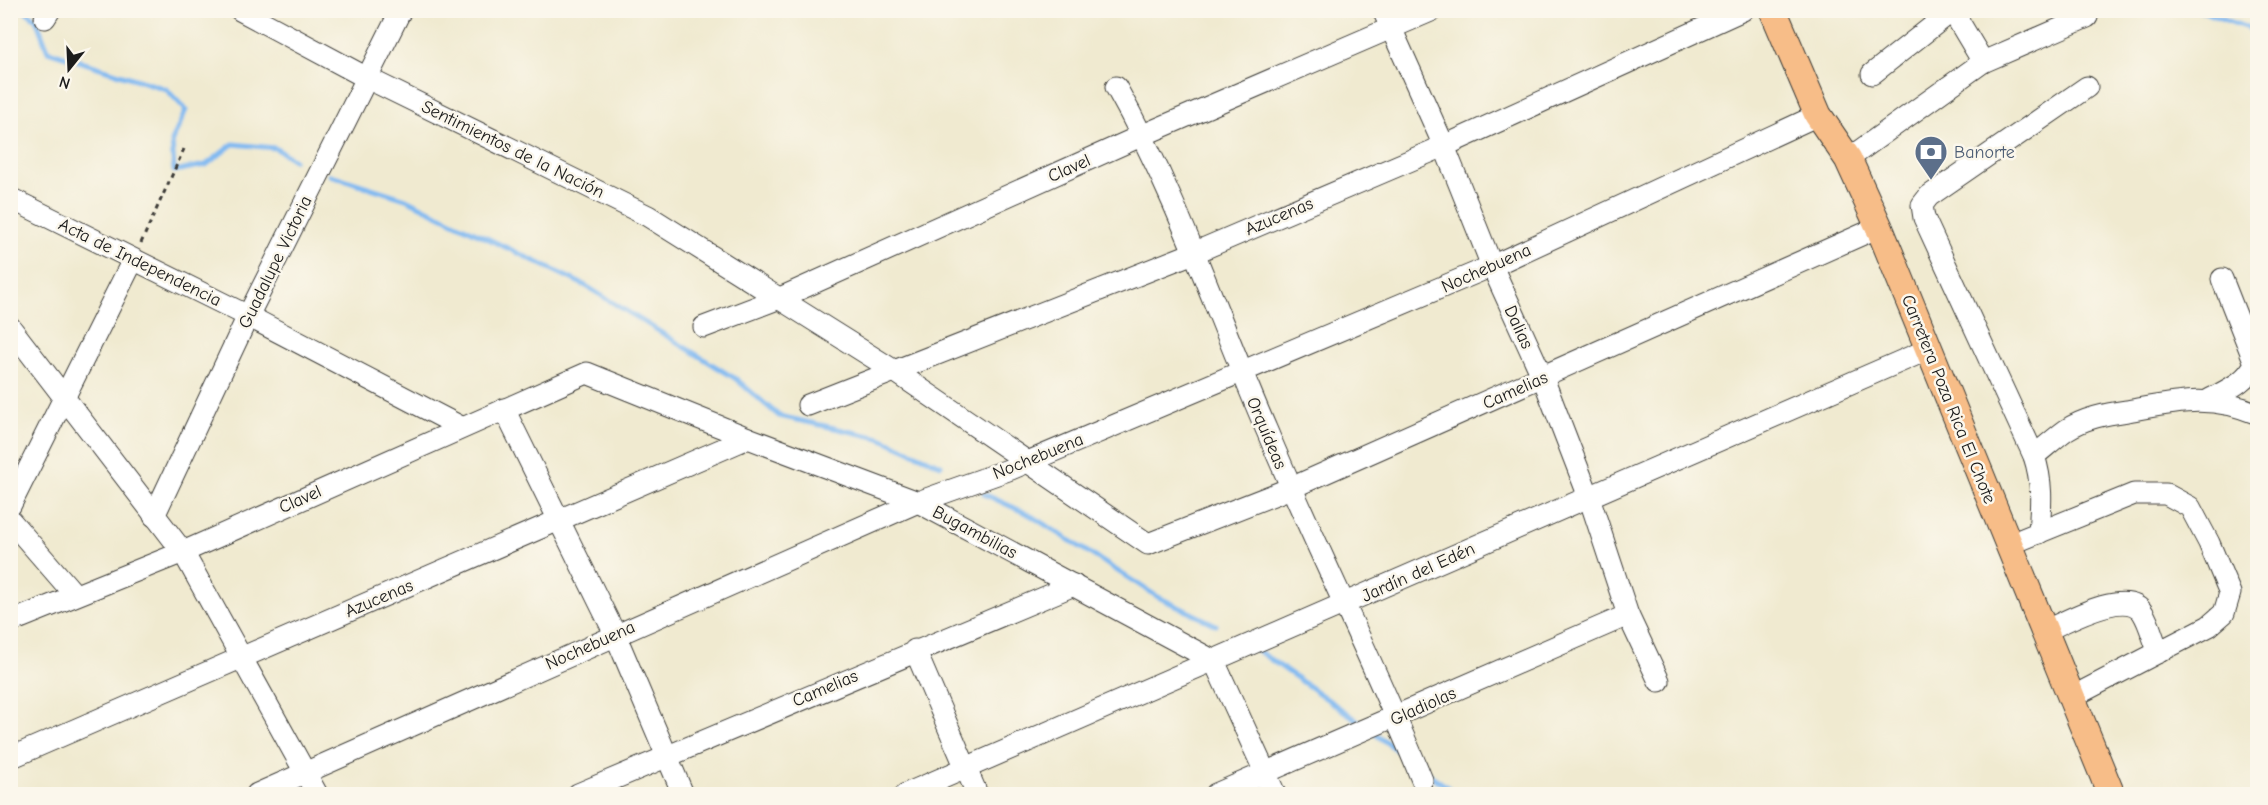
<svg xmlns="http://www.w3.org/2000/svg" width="2268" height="805" viewBox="0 0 2268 805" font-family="'Comic Neue',sans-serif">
<rect width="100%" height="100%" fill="#fbf7ec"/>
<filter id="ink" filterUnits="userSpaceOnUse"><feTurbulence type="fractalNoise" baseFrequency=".0167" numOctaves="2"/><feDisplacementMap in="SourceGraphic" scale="12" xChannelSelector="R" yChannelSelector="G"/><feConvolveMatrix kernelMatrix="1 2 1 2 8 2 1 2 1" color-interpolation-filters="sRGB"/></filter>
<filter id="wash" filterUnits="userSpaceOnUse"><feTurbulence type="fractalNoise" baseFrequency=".008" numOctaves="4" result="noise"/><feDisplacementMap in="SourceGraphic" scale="24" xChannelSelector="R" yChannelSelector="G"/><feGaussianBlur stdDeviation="1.35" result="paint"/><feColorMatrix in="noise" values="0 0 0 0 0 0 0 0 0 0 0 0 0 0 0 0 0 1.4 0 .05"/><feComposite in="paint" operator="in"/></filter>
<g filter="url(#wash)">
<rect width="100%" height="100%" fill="#f0ead0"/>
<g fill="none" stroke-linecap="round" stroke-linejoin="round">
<!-- stream -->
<g stroke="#80b9f1" stroke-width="5">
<polyline points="24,10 36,19 48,51 166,89 186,110 172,141 174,171 206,165 233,144 275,148 294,160"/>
<polyline points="2199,10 2258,32"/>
<polyline points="330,175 406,199 586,286 736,379 779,416 880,438 941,465"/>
<polyline points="984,494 1030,515 1158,597 1216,625"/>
<polyline points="1257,650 1364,725"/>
<polyline points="1373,732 1404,756"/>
<polyline points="1426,772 1457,794"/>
</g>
</g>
</g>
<g filter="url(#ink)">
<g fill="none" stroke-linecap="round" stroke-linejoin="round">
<!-- minor casing -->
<g stroke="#3c3b37" stroke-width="23">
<g id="minor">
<polyline points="240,10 367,78 648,216 893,370 1148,544 1291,488 1879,227"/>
<polyline points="1383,10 1444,146 1492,266 1543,378 1589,497 1628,615 1659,681"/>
<polyline points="1952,10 1983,62"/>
<polyline points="45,18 50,10"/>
<polyline points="1872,74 1952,11"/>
<path d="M1116,87C1178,197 1217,316 1267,431C1316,548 1374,662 1422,780"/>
<polyline points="1848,159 1983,62 2087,17"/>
<polyline points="10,198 248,316 461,427"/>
<polyline points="10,327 183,552 317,794"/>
<polyline points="704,327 780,298 1143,135 1433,10"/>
<path d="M2207,401C2226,390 2246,383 2255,363L2222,279"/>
<polyline points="808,405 1196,252 1444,146 1743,10"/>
<polyline points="504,409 615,634 683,794"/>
<path d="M2034,456C2044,448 2055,438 2066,430C2084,418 2106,414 2127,411C2176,402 2210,393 2258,414"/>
<polyline points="10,506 133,260"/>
<polyline points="154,516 248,316 401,10"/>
<polyline points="10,520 75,595"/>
<path d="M2039,533C2041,505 2043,483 2034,456L1924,218L1922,205L1929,196L2087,87"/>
<polyline points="2008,545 2134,494 2166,494 2190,507 2209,543 2230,593 2224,613 2209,626 2070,698"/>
<polyline points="10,622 183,552 587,373 748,438 918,502 1214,661 1275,794"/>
<path d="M2043,632C2063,623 2127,586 2143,613C2150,624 2153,640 2159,652"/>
<polyline points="915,650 977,794"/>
<polyline points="10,758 748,438"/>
<polyline points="257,794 918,502 1011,469 1492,266 1818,115"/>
<polyline points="578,794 1074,585"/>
<polyline points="906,794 1929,349"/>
<polyline points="1216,794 1628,615"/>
</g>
</g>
<!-- major casing -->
<g stroke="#3c3b37" stroke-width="29">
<polyline id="major" points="1773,10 1818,115 1848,159 1879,227 2111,794"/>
</g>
<!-- path -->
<polyline stroke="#3c3b37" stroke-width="3" stroke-dasharray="4.5 4.5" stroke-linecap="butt" points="141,243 184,149"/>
<!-- minor -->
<use href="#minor" stroke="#fff" stroke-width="21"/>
<!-- major -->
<use href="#major" stroke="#f7bd88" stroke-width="27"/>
</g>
</g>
<!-- icons -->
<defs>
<g id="bank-pin" transform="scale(1.725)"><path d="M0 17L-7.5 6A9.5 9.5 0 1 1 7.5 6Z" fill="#5c6f8a" stroke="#fbf7ec"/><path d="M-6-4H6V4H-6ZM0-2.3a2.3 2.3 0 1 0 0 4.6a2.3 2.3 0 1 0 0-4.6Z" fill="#fff"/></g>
</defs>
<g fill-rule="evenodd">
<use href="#bank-pin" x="1931" y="152"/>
</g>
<g text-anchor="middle" stroke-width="5" stroke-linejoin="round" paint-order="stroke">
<!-- street labels -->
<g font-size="18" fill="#1c1c1c" stroke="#fbf7ec">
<text transform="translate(513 149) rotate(26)" y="6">Sentimientos de la Nación</text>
<text transform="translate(1069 168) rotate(-24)" y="6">Clavel</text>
<text transform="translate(1279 216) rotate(-23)" y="6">Azucenas</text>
<text transform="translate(140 262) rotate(26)" y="6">Acta de Independencia</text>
<text transform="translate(275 262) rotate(-64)" y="6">Guadalupe Victoria</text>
<text transform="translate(1486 268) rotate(-24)" y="6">Nochebuena</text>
<text transform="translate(1519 327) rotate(65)" y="6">Dalias</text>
<text transform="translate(1515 390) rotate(-24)" y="6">Camelias</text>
<text transform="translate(1949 399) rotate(68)" y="6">Carretera Poza Rica El Chote</text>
<text transform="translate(1267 433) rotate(67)" y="6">Orquídeas</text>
<text transform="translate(1038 456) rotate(-22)" y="6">Nochebuena</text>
<text transform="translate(300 499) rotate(-24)" y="6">Clavel</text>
<text transform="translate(975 532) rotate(28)" y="6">Bugambilias</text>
<text transform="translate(1418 572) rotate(-24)" y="6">Jardín del Edén</text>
<text transform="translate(379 598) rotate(-23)" y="6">Azucenas</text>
<text transform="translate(590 645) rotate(-24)" y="6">Nochebuena</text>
<text transform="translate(825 688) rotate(-23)" y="6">Camelias</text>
<text transform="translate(1423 706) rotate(-24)" y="6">Gladiolas</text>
</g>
<!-- service labels -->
<g font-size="18" fill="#4e5e75" stroke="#fbf7ec" text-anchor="start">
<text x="1954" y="158">Banorte</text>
</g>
</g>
<!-- margin -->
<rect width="2268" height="805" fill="none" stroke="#fbf7ec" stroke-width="36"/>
<!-- north arrow -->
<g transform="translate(69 69) rotate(198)" stroke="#fbf7ec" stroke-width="4.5" paint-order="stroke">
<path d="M0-4.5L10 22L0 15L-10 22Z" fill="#1c1c1c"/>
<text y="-9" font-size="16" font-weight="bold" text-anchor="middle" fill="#1c1c1c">N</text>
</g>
</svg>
